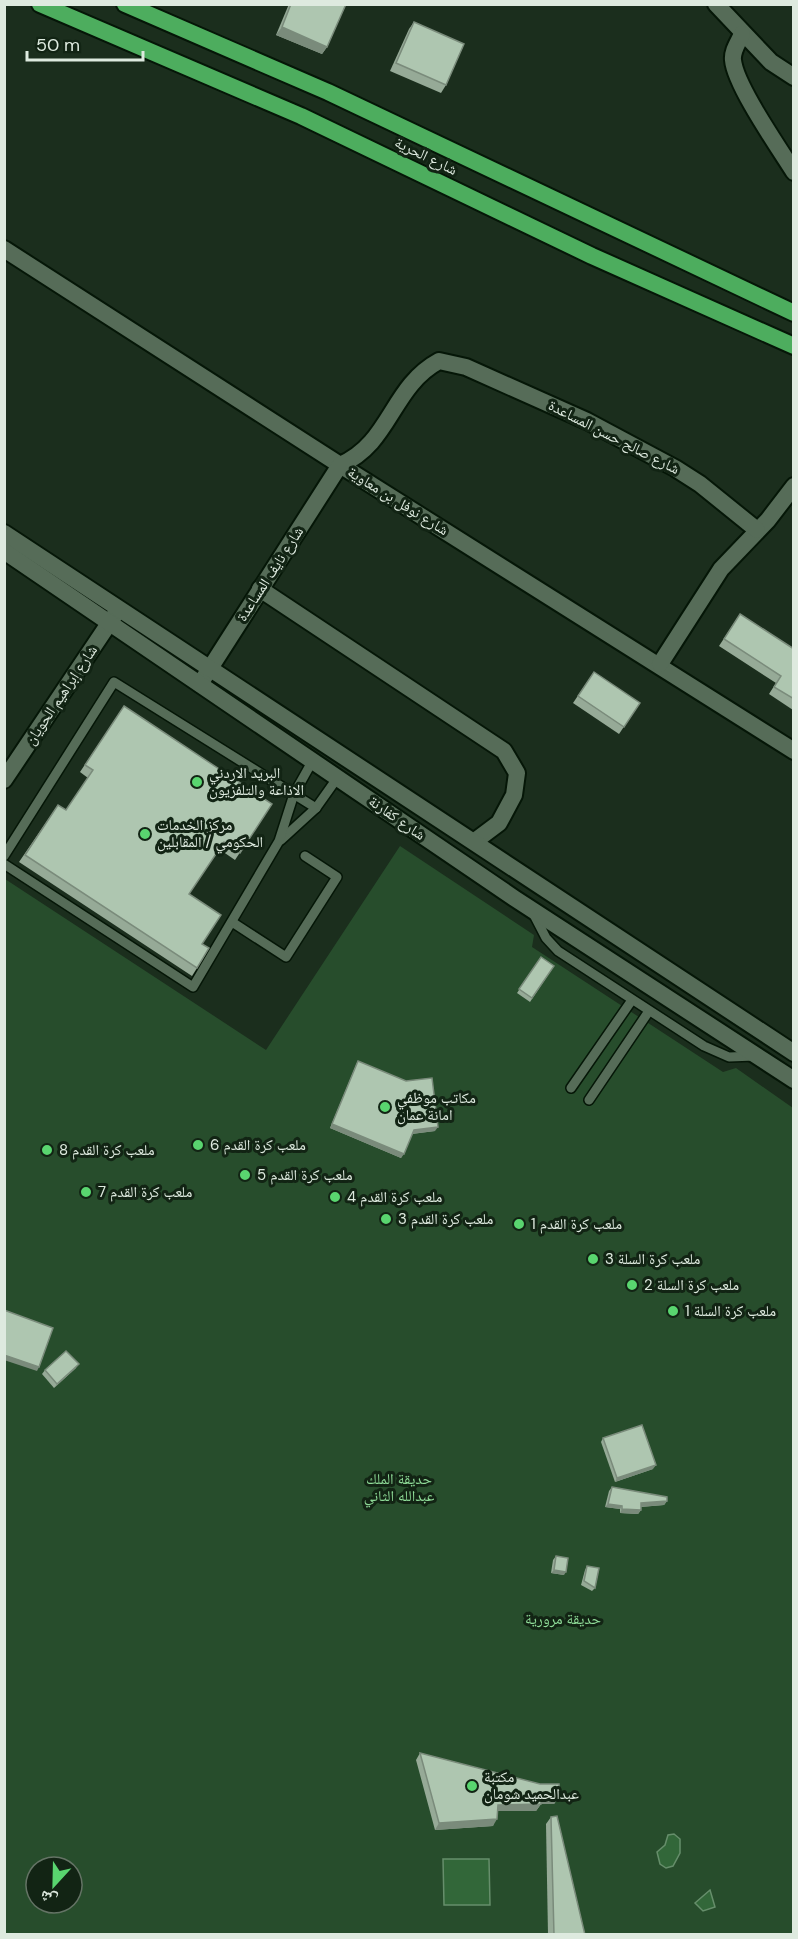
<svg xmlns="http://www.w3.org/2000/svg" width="798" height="1939" viewBox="0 0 798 1939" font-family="'DM Sans','Noto Naskh Arabic',sans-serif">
<rect width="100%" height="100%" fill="#1b2e1d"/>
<!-- green -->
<path fill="#274d2c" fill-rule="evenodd" d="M400,846L534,935L532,947L723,1072L736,1068L793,1108V1934H5V879L266,1050ZM36,1867H72V1903H36Z"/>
<!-- water -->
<g fill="#326739" stroke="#668e6b" stroke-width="1.5">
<polygon points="674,1834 680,1839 680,1853 673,1866 666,1868 660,1864 657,1852 665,1845 668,1835"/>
<polygon points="443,1859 489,1859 490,1905 444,1905"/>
<polygon points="710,1890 715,1907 703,1911 695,1903"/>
</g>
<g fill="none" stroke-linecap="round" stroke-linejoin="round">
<!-- service casing -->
<g stroke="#051607" stroke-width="12">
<g id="service">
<polyline points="281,840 316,808 338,777"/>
<polyline points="4,856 114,682 316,808"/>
<polyline points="4,864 193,987 279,841 294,794 313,760"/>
<polyline points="533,913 546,938 558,951 704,1046 729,1057 755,1056"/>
<polyline points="232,922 286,957 337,877 305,856"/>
<polyline points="571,1088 632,1000"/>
<polyline points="589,1100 649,1011"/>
</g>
</g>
<!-- minor casing -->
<g stroke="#051607" stroke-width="20">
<g id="minor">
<polyline points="716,4 771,62 794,77"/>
<path d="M742,34C738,43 732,51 733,60C735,85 779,148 794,172"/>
<polyline points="4,249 340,465 794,751"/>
<polyline points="260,589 504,751 517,773 514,795 499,823 475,841"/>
<polyline points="660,664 721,569 768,520 794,486"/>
<path d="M200,684L340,465C391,443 391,387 439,361L466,367L587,421L675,468L700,484L757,530"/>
<polyline points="4,780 116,613"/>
</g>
</g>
<!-- tertiary casing -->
<g stroke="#051607" stroke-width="20">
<g id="tertiary">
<polyline points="4,533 794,1053"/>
<polyline points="4,551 514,898 794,1080"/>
</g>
</g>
<!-- trunk casing -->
<g stroke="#051607" stroke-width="20">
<g id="trunk">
<polyline points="40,4 301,116 592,256 794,346"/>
<polyline points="125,4 328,92 794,313"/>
</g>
</g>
<!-- service -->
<use href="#service" stroke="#566c58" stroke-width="9"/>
<!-- minor -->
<use href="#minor" stroke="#566c58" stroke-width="16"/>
<!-- tertiary -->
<use href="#tertiary" stroke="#566c58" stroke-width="16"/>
<!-- trunk -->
<use href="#trunk" stroke="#4dad5e" stroke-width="16"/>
</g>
<!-- wall -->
<g fill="#96aa97">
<polygon points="289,4 346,4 327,47 322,54 276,35"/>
<polygon points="414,22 446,85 441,93 390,71 409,29"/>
<polygon points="740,614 794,649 793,710 769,694 776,683 719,646"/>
<polygon points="594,672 640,703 619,734 573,703"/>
<polygon points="124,706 272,804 235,860 219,849 189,894 202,944 197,968 192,976 19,862 58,805 66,810 88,778 80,772"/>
<polygon points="541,957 554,966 530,1002 517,993"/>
<polygon points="358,1061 435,1131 412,1134 401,1158 330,1128 356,1065"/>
<polygon points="76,1368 54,1388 42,1374 45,1370"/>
<polygon points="603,1438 653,1469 615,1482 601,1442"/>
<polygon points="612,1487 667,1501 664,1505 641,1507 641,1510 638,1514 620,1513 620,1509 605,1507 609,1491"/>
<polygon points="556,1556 564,1575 551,1573 553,1560"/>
<polygon points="587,1566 595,1588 592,1591 581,1585 585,1570"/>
<polygon points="420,1753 559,1797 554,1804 541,1804 536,1811 497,1811 493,1826 435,1830 416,1760"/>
<polygon points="551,1817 585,1935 548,1935 546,1824"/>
</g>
<!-- shaded-wall -->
<g fill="#7a8b7b">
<polygon points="282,27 327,47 322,54 276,35"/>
<polygon points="332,1124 404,1154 401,1158 330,1128"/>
<polygon points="438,1127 435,1131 411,1134 414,1130"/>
<polygon points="4,1355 39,1367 37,1371 4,1360"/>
<polygon points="79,1364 76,1368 54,1388 57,1384"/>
<polygon points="656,1465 653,1469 615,1482 617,1478"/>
<polygon points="667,1501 664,1505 639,1507 641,1503"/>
<polygon points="608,1504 622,1506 620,1509 605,1507"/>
<polygon points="622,1509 641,1510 638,1514 620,1513"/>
<polygon points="554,1570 566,1572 564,1575 551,1573"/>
<polygon points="541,1797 559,1797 554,1804 536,1804"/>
<polygon points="541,1804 536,1811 493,1811 498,1805"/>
<polygon points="497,1819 493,1826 435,1830 439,1823"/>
</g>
<!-- building -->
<g fill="#aec6b0" stroke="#7a8b7b" stroke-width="1.5">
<polygon points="291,4 346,4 327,47 282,27"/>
<polygon points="414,22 464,44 446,85 396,63"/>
<polygon points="740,614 794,649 794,699 774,687 781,676 724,639"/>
<polygon points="594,672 640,703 624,727 578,696"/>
<polygon points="124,706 272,804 240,853 224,842 189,894 221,915 202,944 209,948 197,968 25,855 58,805 66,810 93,770 85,765"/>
<polygon points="541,957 554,966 532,998 519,989"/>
<polygon points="358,1061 406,1081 432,1078 438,1127 414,1130 404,1154 332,1124"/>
<polygon points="4,1310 53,1328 39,1367 4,1355"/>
<polygon points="66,1351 79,1364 57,1384 45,1370"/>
<polygon points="642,1425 656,1465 617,1478 603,1438"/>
<polygon points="612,1487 667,1497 667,1501 641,1503 641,1510 622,1509 622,1506 608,1504"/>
<polygon points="556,1556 568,1558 566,1572 554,1570"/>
<polygon points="587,1566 599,1568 595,1588 584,1581"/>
<polygon points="420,1753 540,1784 559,1784 559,1797 541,1797 541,1804 498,1805 497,1819 439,1823"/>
<polygon points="557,1816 585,1935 554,1935 551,1817"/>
</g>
<!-- markers -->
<g fill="#59d56f" stroke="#122414" stroke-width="2">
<circle cx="197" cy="782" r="6"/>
<circle cx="145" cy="834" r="6"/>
<circle cx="385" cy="1107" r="6"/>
<circle cx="198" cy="1145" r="6"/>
<circle cx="47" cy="1150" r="6"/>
<circle cx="245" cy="1175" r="6"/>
<circle cx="86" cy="1192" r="6"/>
<circle cx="335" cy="1197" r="6"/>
<circle cx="386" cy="1219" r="6"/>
<circle cx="519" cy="1224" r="6"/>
<circle cx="593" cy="1259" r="6"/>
<circle cx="632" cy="1285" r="6"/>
<circle cx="673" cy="1311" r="6"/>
<circle cx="472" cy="1786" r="6"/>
</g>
<g text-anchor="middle" stroke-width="6" stroke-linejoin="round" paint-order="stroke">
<!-- street labels -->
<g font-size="15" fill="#deeadf" stroke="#122414">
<text transform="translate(426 156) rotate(26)" y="5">شارع الحرية</text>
<text transform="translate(614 437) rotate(27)" y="5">شارع صالح حسن المساعدة</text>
<text transform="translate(398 501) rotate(32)" y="5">شارع نوفل بن معاوية</text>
<text transform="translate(270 574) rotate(-57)" y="5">شارع نايف المساعدة</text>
<text transform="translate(61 695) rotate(-56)" y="5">شارع إبراهيم الحويان</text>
<text transform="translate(397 818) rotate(35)" y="5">شارع كفارنة</text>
</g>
<!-- poi labels -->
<g font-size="15" fill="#deeadf" stroke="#122414" text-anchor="start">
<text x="209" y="778">البريد الاردني<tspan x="209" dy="17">الاذاعة والتلفزيون</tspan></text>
<text x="157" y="830">مركز الخدمات<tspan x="157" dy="17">الحكومي / المقابلين</tspan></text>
<text x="397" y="1103">مكاتب موظفي<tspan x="397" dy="17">امانة عمان</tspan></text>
<text x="210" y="1150">ملعب كرة القدم 6</text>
<text x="59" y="1155">ملعب كرة القدم 8</text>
<text x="257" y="1180">ملعب كرة القدم 5</text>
<text x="98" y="1197">ملعب كرة القدم 7</text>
<text x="347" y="1202">ملعب كرة القدم 4</text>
<text x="398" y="1224">ملعب كرة القدم 3</text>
<text x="531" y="1229">ملعب كرة القدم 1</text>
<text x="605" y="1264">ملعب كرة السلة 3</text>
<text x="644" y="1290">ملعب كرة السلة 2</text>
<text x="685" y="1316">ملعب كرة السلة 1</text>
<text x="484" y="1782">مكتبة<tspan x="484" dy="17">عبدالحميد شومان</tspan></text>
</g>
<!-- park labels -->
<g font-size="15" fill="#8fdc98" stroke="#122414">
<text x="399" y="1484">حديقة الملك<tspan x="399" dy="17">عبدالله الثاني</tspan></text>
<text x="563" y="1624">حديقة مرورية</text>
</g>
</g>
<!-- border -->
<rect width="798" height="1939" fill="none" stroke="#deeadf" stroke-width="12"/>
<!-- north arrow -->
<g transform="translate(54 1885) rotate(202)"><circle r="28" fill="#122414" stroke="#647365" stroke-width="1.5"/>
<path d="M0-4.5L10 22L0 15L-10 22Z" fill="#59d56f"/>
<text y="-9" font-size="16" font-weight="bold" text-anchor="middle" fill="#deeadf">ش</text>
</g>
<!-- scale -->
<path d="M27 51v9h116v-9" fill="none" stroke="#deeadf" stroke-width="3"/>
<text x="36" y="51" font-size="18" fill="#deeadf" stroke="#122414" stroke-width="4.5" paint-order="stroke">50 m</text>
</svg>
